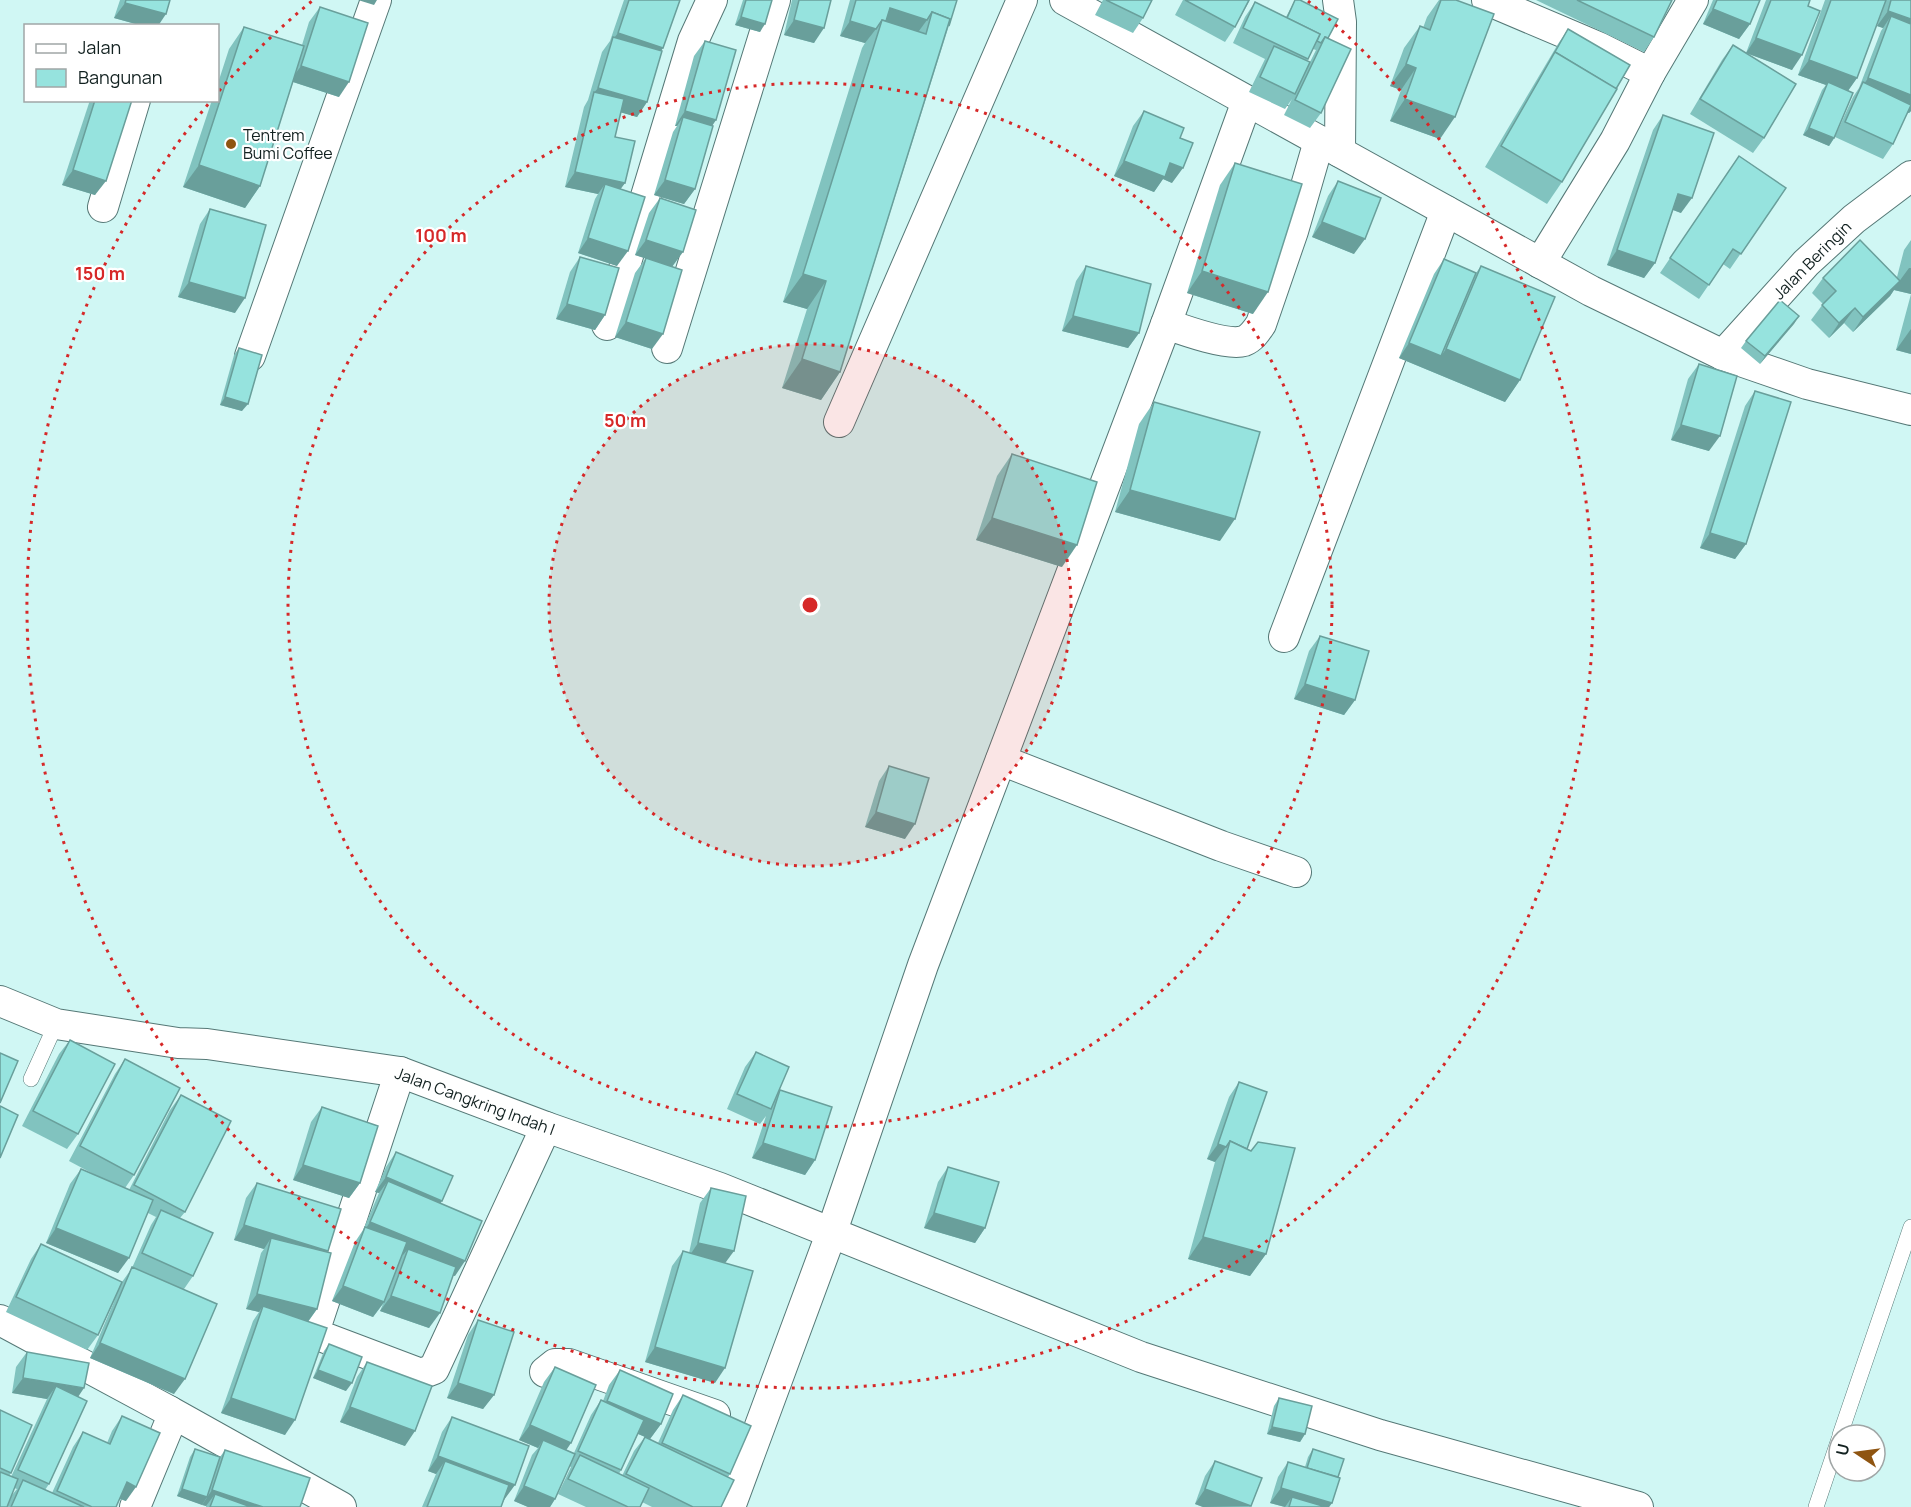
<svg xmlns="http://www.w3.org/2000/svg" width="1911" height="1507" viewBox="0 0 1911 1507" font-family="Manrope,sans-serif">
<rect width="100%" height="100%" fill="#d0f7f4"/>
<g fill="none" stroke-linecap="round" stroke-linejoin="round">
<!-- service casing -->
<g stroke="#557876" stroke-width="16">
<g id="service">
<polyline points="31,1079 56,1024"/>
<polyline points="1840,1435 1911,1227"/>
<polyline points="1816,1507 1839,1439"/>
</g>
</g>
<!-- minor casing -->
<g stroke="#557876" stroke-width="32">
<g id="minor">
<polyline points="1065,0 1591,291 1723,355 1807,384 1911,410"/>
<polyline points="1338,0 1341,22 1340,152"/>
<polyline points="1487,0 1598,47 1650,73 1615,141 1540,263"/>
<polyline points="1650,73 1693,0"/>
<polyline points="103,207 135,100"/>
<path d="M1166,324C1183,330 1227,346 1244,341C1252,338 1257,330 1261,324L1293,231L1319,141"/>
<polyline points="607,325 693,41 712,0"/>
<polyline points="667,348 775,0"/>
<polyline points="1723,355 1806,263 1854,219 1911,176"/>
<polyline points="250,356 376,0"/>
<polyline points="839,422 1022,0"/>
<polyline points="1284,637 1446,211"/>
<polyline points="1001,760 1221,846 1296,872"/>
<polyline points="0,1001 56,1024 178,1043 207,1044 400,1072 546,1127 720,1188 1141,1357 1380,1435 1638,1507"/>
<polyline points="400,1072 316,1326 318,1333 323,1337 421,1374 434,1369 546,1127"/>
<polyline points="0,1320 169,1411 171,1420 135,1507"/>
<polyline points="545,1372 555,1364 569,1364 715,1415"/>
<polyline points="169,1411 341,1507"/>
<polyline points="730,1507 831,1234 923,965 1166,324 1247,101"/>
</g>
</g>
<!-- service -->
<use href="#service" stroke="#fff" stroke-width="15"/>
<!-- minor -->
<use href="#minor" stroke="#fff" stroke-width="30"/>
</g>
<!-- wall -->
<g fill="#81c3bf" fill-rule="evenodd">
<polygon points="120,0 170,0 158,26 143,26 114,18"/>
<polygon points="624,0 680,0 663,48 661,51 647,102 637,117 621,112 615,137 625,183 620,189 617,266 578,253 595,199 598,194 565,187 584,107 588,100 602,52 610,41"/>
<polygon points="743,0 772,0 760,32 735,25"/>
<polygon points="792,0 831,0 814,43 784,35"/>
<polygon points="850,0 957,0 840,372 821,400 782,388 807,309 783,302 862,48 865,43 840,36"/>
<polygon points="1103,0 1152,0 1143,18 1133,33 1095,15"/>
<polygon points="1183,0 1250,0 1235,27 1225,42 1175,15"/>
<path d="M1295,0L1328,38L1321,113L1310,128L1284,115L1292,99L1285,109L1249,92L1265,59L1233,43L1245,17L1255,2L1286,17ZM1313,49L1316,50L1310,62L1307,61Z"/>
<polygon points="1439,0 1456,0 1440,139 1390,121 1401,90 1390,86 1404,48 1420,26 1423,28 1427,17"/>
<polygon points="1536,0 1672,0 1654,37 1644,52"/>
<polygon points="1713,0 1760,0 1750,24 1739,39 1703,24"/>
<polygon points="1766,0 1810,0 1808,6 1792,70 1746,53"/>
<polygon points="1825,0 1886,0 1857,78 1848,91 1837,132 1853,97 1859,88 1881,31 1883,28 1877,26 1886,0 1911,0 1911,111 1909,113 1907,113 1893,144 1883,159 1835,137 1829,146 1803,135 1822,90 1826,85 1798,75"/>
<polygon points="320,7 339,97 293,82 260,186 245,208 183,187 212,100 218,100 218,83 229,49 244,27 302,45 309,22"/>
<polygon points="1568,29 1562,182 1547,204 1485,167 1558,44"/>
<polygon points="705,41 716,120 712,125 695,189 684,204 654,195 673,132 677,126 675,126 694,56"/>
<polygon points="1733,45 1764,138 1753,153 1690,114 1722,60"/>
<polygon points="90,100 132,100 95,195 62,185"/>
<polygon points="1144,111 1172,183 1163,179 1154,192 1114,176 1133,126"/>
<polygon points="1663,115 1681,213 1673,210 1655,263 1644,278 1607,265 1653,130"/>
<polygon points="1739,156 1786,188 1730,269 1723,264 1699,299 1660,273"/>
<polygon points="1235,163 1253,314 1187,293 1220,185"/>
<polygon points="1338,181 1354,254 1312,237 1328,196"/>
<polygon points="660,198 672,267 652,349 615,337 635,273 646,258 647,259 635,255 649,213"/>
<polygon points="210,209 235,313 178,297 200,224"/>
<polygon points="1911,240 1911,354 1896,350 1911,294 1894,290 1890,296 1853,332 1844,323 1829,338 1811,320 1823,304 1812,293 1823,278 1897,277 1904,250"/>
<polygon points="580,257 605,315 595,330 556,319 570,272"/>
<polygon points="1444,259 1476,273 1481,266 1520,380 1505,402 1399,358 1434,274"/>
<polygon points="1086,266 1139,333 1128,348 1062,331 1076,281"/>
<polygon points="1799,316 1760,364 1741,348 1746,341"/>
<polygon points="239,348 242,411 220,405 234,355"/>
<polygon points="1699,364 1709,451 1671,440 1688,379"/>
<polygon points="1755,391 1746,544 1735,559 1700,548 1745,406"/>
<polygon points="1154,402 1220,541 1115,512 1139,424"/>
<polygon points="1012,454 1062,567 976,540 997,476"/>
<polygon points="1320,636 1355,700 1344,715 1294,699 1309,651"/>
<polygon points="889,766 905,839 865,827 879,781"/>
<polygon points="70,1040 78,1134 67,1149 22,1126 59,1054"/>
<polygon points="756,1052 777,1094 780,1090 815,1160 805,1175 752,1158 766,1116 760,1124 727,1109 745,1067"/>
<polygon points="125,1059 134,1175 125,1188 129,1190 170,1110 181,1095 185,1212 180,1218 193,1276 184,1289 174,1394 90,1358 116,1297 98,1335 87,1350 6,1312 31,1259 41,1244 122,1282 132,1268 151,1225 156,1217 148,1213 118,1273 46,1243 70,1184 81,1169 99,1177 69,1161 115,1074"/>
<polygon points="1239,1082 1247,1149 1266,1254 1250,1276 1188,1259 1215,1162 1207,1159 1229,1097"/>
<polygon points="322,1107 360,1183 349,1198 293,1180 311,1122"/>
<polygon points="396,1152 440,1203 455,1276 453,1276 429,1328 380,1311 383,1304 373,1317 332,1301 355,1242 363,1230 379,1193 375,1192 386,1167"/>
<polygon points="948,1167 985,1228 975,1243 924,1228 938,1182"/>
<polygon points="257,1183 327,1252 317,1309 308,1322 285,1435 221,1413 253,1321 259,1312 246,1309 261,1253 264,1249 234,1240 246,1198"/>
<polygon points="711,1188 725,1263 715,1383 645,1362 672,1266 683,1251 689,1253 700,1203"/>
<polygon points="478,1320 494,1395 483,1409 447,1398 468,1335"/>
<polygon points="329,1344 346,1391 313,1378 324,1351"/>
<polygon points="27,1352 78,1397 49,1484 45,1490 52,1493 73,1447 83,1432 107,1443 112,1431 122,1416 126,1501 119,1499 116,1507 7,1507 12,1495 17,1489 14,1488 0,1507 0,1410 11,1473 9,1476 11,1477 47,1399 12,1393 16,1367"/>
<polygon points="367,1362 405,1446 340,1422 357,1377"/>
<polygon points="555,1367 566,1450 574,1453 591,1415 601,1400 603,1401 609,1385 620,1370 661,1424 650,1439 638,1434 619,1474 622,1476 634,1451 645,1437 658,1443 673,1410 683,1395 730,1474 728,1477 721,1507 652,1507 642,1502 640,1507 586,1507 558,1494 571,1467 569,1466 555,1499 550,1507 528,1507 514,1501 532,1455 538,1448 519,1440 544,1382"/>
<polygon points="1279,1398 1305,1434 1300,1442 1267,1434 1274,1406"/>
<polygon points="452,1417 504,1500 501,1507 422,1507 436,1474 428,1471 442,1432"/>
<polygon points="195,1449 220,1457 225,1450 300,1507 206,1507 206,1506 177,1496 190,1457"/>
<polygon points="1313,1449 1338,1477 1332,1503 1329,1507 1285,1507 1270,1503 1278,1477 1288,1462 1305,1467 1308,1457"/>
<polygon points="1215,1461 1251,1507 1203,1507 1195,1504 1205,1476"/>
</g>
<!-- shaded-wall -->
<g fill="#699f9b">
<polygon points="358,0 377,0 374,5"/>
<polygon points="125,3 166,14 158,26 143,26 114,18"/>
<polygon points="890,8 927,20 916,35 881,24"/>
<polygon points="1713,9 1750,24 1739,39 1703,24"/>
<polygon points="1888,11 1911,19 1911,37 1891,16 1883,28 1877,26"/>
<polygon points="741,17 765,24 760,32 735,25"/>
<polygon points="794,20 824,28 814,43 784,35"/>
<polygon points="850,21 876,29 865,43 840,36"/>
<polygon points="618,33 663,48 652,63 611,42"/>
<polygon points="1756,38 1802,55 1792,70 1746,53"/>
<polygon points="1809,60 1857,78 1847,92 1828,82 1826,85 1798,75"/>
<polygon points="1406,64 1416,68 1401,90 1390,86"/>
<polygon points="301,66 349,82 339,97 290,81"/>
<polygon points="1868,78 1911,95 1911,111 1909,113 1858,93"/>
<polygon points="598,88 647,102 637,117 591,104 593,94"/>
<polygon points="1405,99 1455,117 1440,139 1390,121"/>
<polygon points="685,111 716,120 706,135 683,117 677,126 675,126"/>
<polygon points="1809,128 1834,138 1829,146 1803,135"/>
<polygon points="1124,161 1170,163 1183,168 1172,183 1163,179 1154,192 1114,176"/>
<polygon points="199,165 260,186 245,208 183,187"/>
<polygon points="73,170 106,181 95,195 62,185"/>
<polygon points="575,172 625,183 614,198 605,184 598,194 565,187"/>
<polygon points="665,180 695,189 684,204 654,195"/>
<polygon points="1678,194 1692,198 1681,213 1668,208"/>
<polygon points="1322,222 1365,239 1354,254 1312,237"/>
<polygon points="588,238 628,251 617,266 578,253"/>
<polygon points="646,240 683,252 672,267 635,255"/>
<polygon points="1617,250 1655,263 1644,278 1607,265"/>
<polygon points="1909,268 1911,268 1911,294 1894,290 1890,296 1853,332 1863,317 1898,283"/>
<polygon points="1202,271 1268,292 1253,314 1187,293"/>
<polygon points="803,274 826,281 807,309 783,302"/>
<polygon points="189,282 245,298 235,313 178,297"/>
<polygon points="567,304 605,315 595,330 556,319"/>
<polygon points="1855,308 1844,323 1829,338 1839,323"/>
<polygon points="1073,316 1139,333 1128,348 1062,331"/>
<polygon points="1799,316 1794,324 1760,364 1765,356"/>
<polygon points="626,322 663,334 652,349 615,337"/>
<polygon points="1911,329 1911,354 1896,350"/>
<polygon points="1409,343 1441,356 1446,349 1520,380 1505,402 1399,358"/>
<polygon points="802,359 840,372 821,400 782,388"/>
<polygon points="225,397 248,404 242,411 220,405"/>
<polygon points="1681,425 1720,436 1709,451 1671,440"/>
<polygon points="1130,490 1235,519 1220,541 1115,512"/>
<polygon points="992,518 1077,545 1062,567 976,540"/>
<polygon points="1710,533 1746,544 1735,559 1700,548"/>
<polygon points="1305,684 1355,700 1344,715 1294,699"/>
<polygon points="876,812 915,824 905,839 865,827"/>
<polygon points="763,1143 815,1160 805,1175 752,1158"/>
<polygon points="1218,1144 1226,1147 1215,1162 1207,1159"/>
<polygon points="303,1165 360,1183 349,1198 293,1180"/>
<polygon points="386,1177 442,1201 432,1216 388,1181 379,1193 375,1192"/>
<polygon points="934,1213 985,1228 975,1243 924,1228"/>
<polygon points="370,1222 465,1261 455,1276 405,1256 408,1249 403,1255 361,1237 363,1233"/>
<polygon points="244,1225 328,1251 318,1265 271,1238 264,1249 234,1240"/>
<polygon points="56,1228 129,1258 118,1273 46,1243"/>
<polygon points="1203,1237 1266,1254 1250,1276 1188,1259"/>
<polygon points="698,1243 734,1251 723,1266 688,1258"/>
<polygon points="343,1286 384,1302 373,1317 332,1301"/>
<polygon points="257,1294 317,1309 306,1324 263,1306 259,1312 246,1309"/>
<polygon points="391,1296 440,1313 429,1328 380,1311"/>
<polygon points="100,1343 185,1379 174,1394 90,1358"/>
<polygon points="655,1347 725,1368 715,1383 645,1362"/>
<polygon points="318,1370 352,1383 346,1391 313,1378"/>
<polygon points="23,1378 84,1388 74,1403 56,1386 47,1399 12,1393"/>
<polygon points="458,1383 494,1395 483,1409 447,1398"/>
<polygon points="231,1398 295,1420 285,1435 221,1413"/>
<polygon points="607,1401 661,1424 650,1439 596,1416"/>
<polygon points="350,1407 415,1431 405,1446 340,1422"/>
<polygon points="530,1425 571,1443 561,1458 543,1440 538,1448 519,1440"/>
<polygon points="1272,1427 1305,1434 1300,1442 1267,1434"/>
<polygon points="438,1456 515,1485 504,1500 445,1461 436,1474 428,1471"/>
<polygon points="127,1482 136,1487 126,1501 116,1497"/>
<polygon points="524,1486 555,1499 550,1507 528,1507 514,1501"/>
<polygon points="1281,1488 1332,1503 1329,1507 1289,1507 1292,1497 1285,1507 1270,1503"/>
<polygon points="182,1489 207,1497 202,1505 177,1496"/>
<polygon points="1205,1489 1251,1506 1203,1507 1195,1504"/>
<polygon points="212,1490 263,1507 210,1507 215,1494 206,1506 202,1505"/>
</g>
<!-- building -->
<g fill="#96e3de" stroke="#699f9b" stroke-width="1.5">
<polygon points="126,0 170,0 166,14 125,3"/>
<polygon points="629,0 680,0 663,48 618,33"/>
<polygon points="746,0 772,0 765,24 741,17"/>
<polygon points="799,0 831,0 824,28 794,20"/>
<polygon points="856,0 957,0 949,26 950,19 932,12 927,20 890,8 886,21 882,20 876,29 850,21"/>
<polygon points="1106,0 1152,0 1143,18"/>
<polygon points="1185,0 1249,0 1235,27"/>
<polygon points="1295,0 1300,0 1338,19 1328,38 1325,37 1321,43 1317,41 1320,34 1287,18"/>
<polygon points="1441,0 1456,0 1494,14 1455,117 1405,99 1416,68 1406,64 1420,26 1430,30"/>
<polygon points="1577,0 1672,0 1654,37"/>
<polygon points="1717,0 1760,0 1750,24 1713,9"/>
<polygon points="1771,0 1810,0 1808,6 1820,11 1802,55 1756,38"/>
<polygon points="1831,0 1886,0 1857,78 1809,60"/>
<polygon points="1891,0 1911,0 1911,19 1888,11"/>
<polygon points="1255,2 1320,34 1308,59 1243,28"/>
<polygon points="320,7 368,23 349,82 301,66"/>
<polygon points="932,12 950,19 840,372 802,359 826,281 803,274 882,20 926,34"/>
<polygon points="1891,16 1911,24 1911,95 1868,78"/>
<polygon points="244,27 304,46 260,186 199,165"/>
<polygon points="1568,29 1630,65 1616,89 1555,52 1551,59"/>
<polygon points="613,37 662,51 647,102 598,88"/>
<polygon points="1325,37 1351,49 1321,113 1295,100"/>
<polygon points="705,41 736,50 716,120 685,111"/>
<polygon points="1733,45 1796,84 1764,138 1700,99"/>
<polygon points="1274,46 1310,62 1295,94 1260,77"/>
<polygon points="1555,52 1617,89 1562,182 1501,146"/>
<polygon points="1828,82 1853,93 1834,138 1809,128"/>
<polygon points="1863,82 1911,105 1893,144 1845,122"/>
<polygon points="594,92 624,99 615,137 635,141 625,183 575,172"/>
<polygon points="95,100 132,100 106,181 73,170"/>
<polygon points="1144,111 1184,128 1180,138 1193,143 1183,168 1170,163 1165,177 1124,161"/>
<polygon points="1663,115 1714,133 1692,198 1678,194 1655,263 1617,250"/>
<polygon points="683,117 713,126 695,189 665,180"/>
<polygon points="1739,156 1786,188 1741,254 1733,249 1709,285 1670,258"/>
<polygon points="1235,163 1302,184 1268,292 1202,271"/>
<polygon points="1338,181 1381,198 1365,239 1322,222"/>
<polygon points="605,184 645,197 628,251 588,238"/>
<polygon points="660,198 696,210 683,252 646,240"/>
<polygon points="210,209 266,225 245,298 189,282"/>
<polygon points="1860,240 1900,281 1863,317 1855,308 1839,323 1822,305 1836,291 1823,278"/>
<polygon points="580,257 619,268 605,315 567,304"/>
<polygon points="646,258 682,270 663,334 626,322"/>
<polygon points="1444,259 1476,273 1441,356 1409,343"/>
<polygon points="1086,266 1151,284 1139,333 1073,316"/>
<polygon points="1481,266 1555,297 1520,380 1446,349"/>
<polygon points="1780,300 1799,316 1765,356 1746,341"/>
<polygon points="239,348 262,355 248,404 225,397"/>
<polygon points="1699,364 1737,376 1720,436 1681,425"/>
<polygon points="1755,391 1791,402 1746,544 1710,533"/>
<polygon points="1154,402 1260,432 1235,519 1130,490"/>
<polygon points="1012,454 1097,482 1077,545 992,518"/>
<polygon points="1320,636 1369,651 1355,700 1305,684"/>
<polygon points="889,766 929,778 915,824 876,812"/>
<polygon points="70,1040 115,1064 78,1134 33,1111"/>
<polygon points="756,1052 789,1067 771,1109 737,1094"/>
<polygon points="0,1053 18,1061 0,1103"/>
<polygon points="125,1059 180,1088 134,1175 80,1146"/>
<polygon points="1239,1082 1267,1092 1247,1149 1230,1141 1226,1147 1218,1144"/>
<polygon points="780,1090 832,1107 815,1160 763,1143"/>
<polygon points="181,1095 231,1121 185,1212 134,1185"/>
<polygon points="0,1106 18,1115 0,1158"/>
<polygon points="322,1107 378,1126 360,1183 303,1165"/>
<polygon points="1230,1141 1251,1151 1258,1142 1295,1148 1266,1254 1203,1237"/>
<polygon points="396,1152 453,1176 442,1201 386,1177"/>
<polygon points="948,1167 999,1182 985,1228 934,1213"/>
<polygon points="81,1169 153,1200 129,1258 56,1228"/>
<polygon points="388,1181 482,1221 465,1261 370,1222"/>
<polygon points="257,1183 341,1209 328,1251 244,1225"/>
<polygon points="711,1188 746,1196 734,1251 698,1243"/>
<polygon points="161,1210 213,1233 193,1276 142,1253"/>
<polygon points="365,1227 407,1242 384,1302 343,1286"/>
<polygon points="271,1238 331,1253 317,1309 257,1294"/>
<polygon points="41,1244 122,1282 98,1335 16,1297"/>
<polygon points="408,1249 456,1267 440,1313 391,1296"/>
<polygon points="683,1251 753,1271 725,1368 655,1347"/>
<polygon points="132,1267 217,1304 185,1379 100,1343"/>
<polygon points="263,1306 327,1328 295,1420 231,1398"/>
<polygon points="478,1320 514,1332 494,1395 458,1383"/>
<polygon points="329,1344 362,1357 352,1383 318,1370"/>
<polygon points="27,1352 89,1363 84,1388 23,1378"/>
<polygon points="367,1362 432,1386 415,1431 350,1407"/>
<polygon points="555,1367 596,1385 571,1443 530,1425"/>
<polygon points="620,1370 673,1394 661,1424 607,1401"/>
<polygon points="56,1386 87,1401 49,1484 18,1470"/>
<polygon points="683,1395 751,1426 730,1474 662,1443"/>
<polygon points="1279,1398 1312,1406 1305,1434 1272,1427"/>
<polygon points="601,1400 644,1420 621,1470 578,1451"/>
<polygon points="0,1410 32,1425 11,1473 0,1468"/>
<polygon points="122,1416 160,1433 136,1487 127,1482 116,1507 92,1507 57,1491 83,1432 110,1444"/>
<polygon points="452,1417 529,1446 515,1485 438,1456"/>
<polygon points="645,1437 734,1480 721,1507 693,1507 626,1474"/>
<polygon points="543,1440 575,1454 555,1499 524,1486"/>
<polygon points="195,1449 220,1457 207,1497 182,1489"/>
<polygon points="1313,1449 1344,1459 1338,1477 1307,1468"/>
<polygon points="225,1450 310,1478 300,1507 263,1507 212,1490"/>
<polygon points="580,1455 649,1488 640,1507 628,1507 568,1479"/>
<polygon points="445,1461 509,1485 501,1507 427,1507"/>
<polygon points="1215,1461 1262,1478 1251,1506 1205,1489"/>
<polygon points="1288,1462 1340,1478 1332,1503 1281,1488"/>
<polygon points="0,1472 18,1479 7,1507 0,1507"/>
<polygon points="23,1480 84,1507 11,1507"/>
<polygon points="215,1494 251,1507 210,1507"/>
<polygon points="1292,1497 1326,1507 1289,1507"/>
</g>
<!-- distance rings -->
<circle cx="810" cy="605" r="261" fill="#d62828" fill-opacity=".12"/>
<g fill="none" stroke="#d62828" stroke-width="3" stroke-dasharray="3 6">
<circle cx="810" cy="605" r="261"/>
<circle cx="810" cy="605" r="522"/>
<path d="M219 91A783 783 0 0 1 312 1M1308 1A783 783 0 1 1 210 102"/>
</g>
<!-- markers -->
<circle fill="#8f5511" stroke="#fff" stroke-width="2" cx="231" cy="144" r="6"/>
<g text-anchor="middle" stroke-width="4.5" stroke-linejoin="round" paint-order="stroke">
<!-- poi labels -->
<g font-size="16" fill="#122120" stroke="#fff" text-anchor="start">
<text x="243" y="141">Tentrem<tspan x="243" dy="18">Bumi Coffee</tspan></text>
</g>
<!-- street labels -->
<g font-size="16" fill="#122120" stroke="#fff">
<text transform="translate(1812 260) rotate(-45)" y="6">Jalan Beringin</text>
<text transform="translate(475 1101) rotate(20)" y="6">Jalan Cangkring Indah I</text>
</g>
</g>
<circle cx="810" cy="605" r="9" fill="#d62828" stroke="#fff" stroke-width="3"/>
<g font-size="18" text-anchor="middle" font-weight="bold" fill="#d62828" stroke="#fff" stroke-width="4.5" stroke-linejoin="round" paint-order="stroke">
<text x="441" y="242">100 m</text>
<text x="100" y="280">150 m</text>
<text x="625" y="427">50 m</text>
</g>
<!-- legend -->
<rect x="24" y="24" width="195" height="78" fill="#ffffff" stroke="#a0a6a6" stroke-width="1.5"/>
<rect x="36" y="44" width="30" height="9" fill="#ffffff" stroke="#a0a6a6" stroke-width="1.5"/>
<text x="78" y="54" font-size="18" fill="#122120">Jalan</text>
<rect x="36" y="69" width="30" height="18" fill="#96e3de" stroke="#a0a6a6" stroke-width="1.5"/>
<text x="78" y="84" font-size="18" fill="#122120">Bangunan</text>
<!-- north arrow -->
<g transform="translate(1857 1453) rotate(283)"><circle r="28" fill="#ffffff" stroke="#a0a6a6" stroke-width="1.5"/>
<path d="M0-4.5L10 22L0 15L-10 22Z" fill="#8f5511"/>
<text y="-9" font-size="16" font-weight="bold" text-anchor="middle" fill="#122120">U</text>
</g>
</svg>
